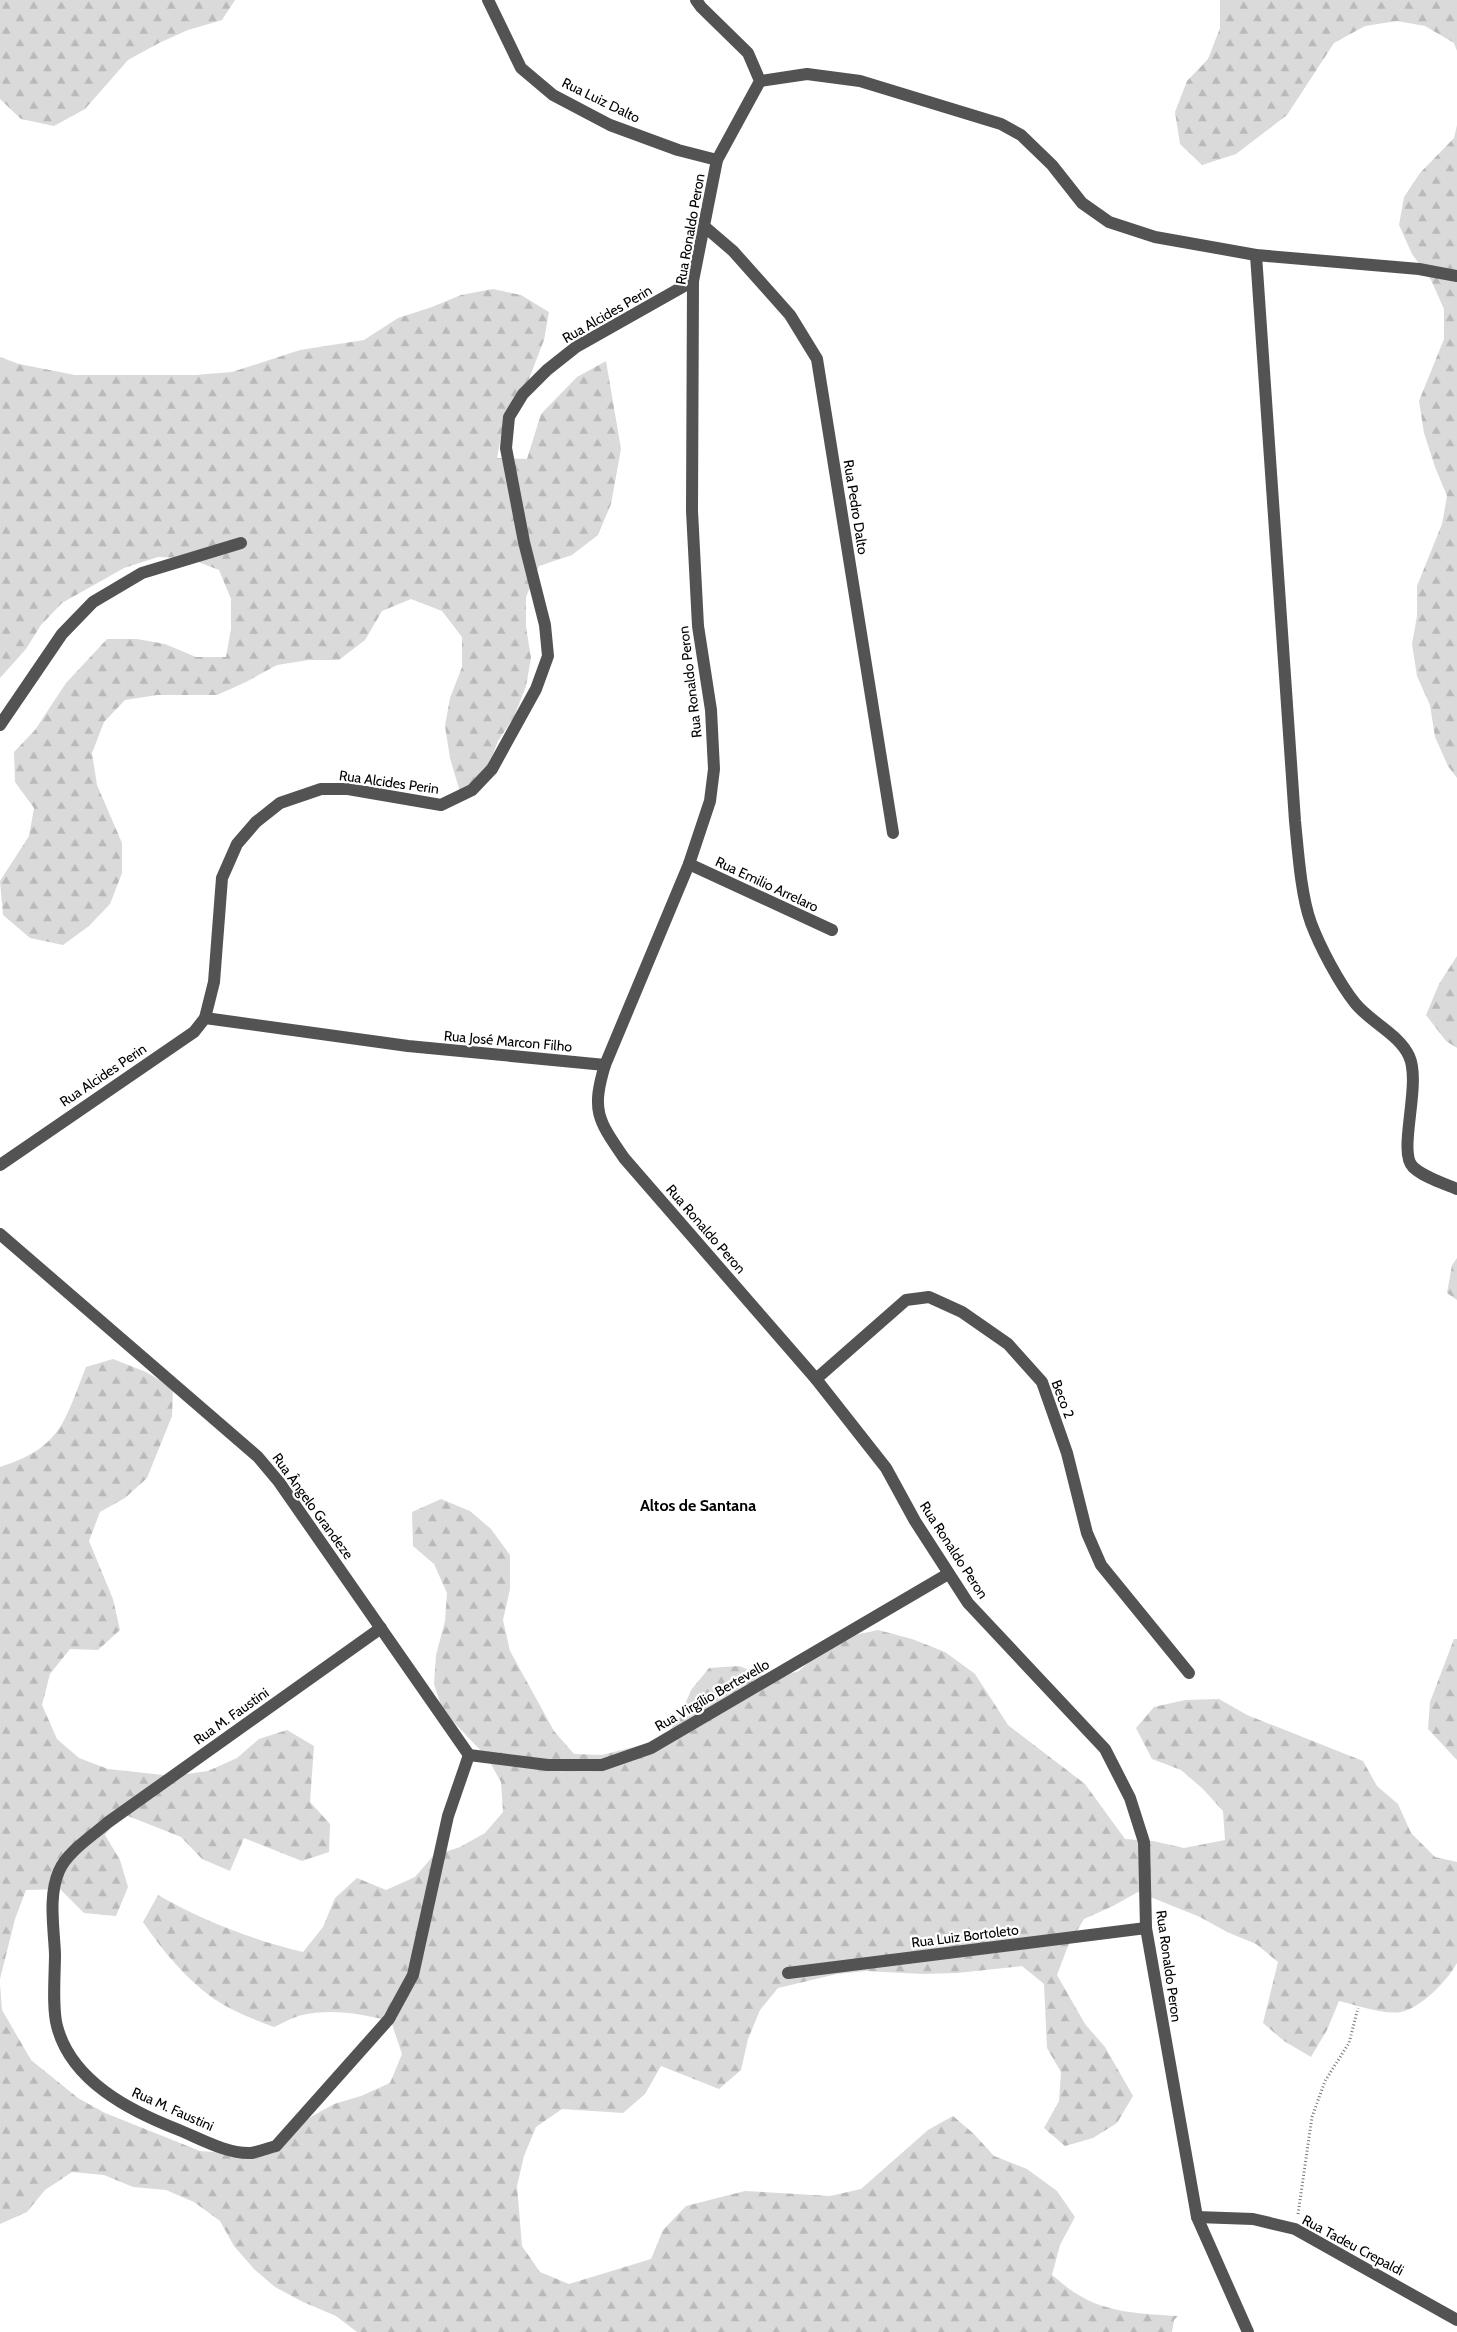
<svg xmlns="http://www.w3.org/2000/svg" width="1457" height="2332" viewBox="0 0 1457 2332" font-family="Cabin,sans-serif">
<defs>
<pattern id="forest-firs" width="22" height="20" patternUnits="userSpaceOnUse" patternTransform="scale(1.25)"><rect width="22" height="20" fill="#dadada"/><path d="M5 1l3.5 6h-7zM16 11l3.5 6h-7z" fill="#b9b9b9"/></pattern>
</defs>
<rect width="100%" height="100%" fill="#fff"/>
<!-- forest -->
<g fill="url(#forest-firs)">
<polygon points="0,0 235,0 222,20 188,30 159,43 128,60 85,109 54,126 21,119 0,99"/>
<polygon points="1220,0 1457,0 1457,51 1454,43 1425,26 1397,21 1365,26 1334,43 1287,115 1236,154 1202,165 1180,144 1175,112 1187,81 1208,59 1220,28"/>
<polygon points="1457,125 1457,778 1448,766 1435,737 1430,705 1417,676 1412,644 1417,616 1417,586 1442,524 1447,496 1435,467 1424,433 1419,401 1444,339 1444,309 1431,280 1412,254 1399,225 1404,197 1420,173 1454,138"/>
<polygon points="493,289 521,295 549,312 544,340 520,402 502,431 497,458 527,459 541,414 577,377 606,361 621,449 611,504 598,535 572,555 539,566 526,597 526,627 531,658 526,686 514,717 498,741 486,772 460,792 450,758 445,726 450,698 462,667 462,637 442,611 411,599 382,611 365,640 339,660 309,660 277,665 246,682 217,695 157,695 125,700 104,722 92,753 97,785 122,843 122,873 110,904 89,926 63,945 30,938 3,915 0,881 29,836 34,808 15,782 14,752 35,730 66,683 107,639 137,639 165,644 196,657 226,657 231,629 231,599 219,570 188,558 158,557 124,568 62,603 41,625 26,649 0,678 0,357 19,364 75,375 195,375 232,372 300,350 364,340 398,318 432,307 461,295"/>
<polygon points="1457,956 1457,1048 1446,1041 1426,1015 1439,984"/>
<polygon points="1457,1258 1457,1300 1447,1293 1452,1265"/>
<path d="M113,1359L146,1372L173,1388L172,1416L147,1478L125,1498L100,1512L89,1541L113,1599L120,1630L98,1650L70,1649L50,1674L42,1705L57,1739L79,1758L108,1769L172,1776L208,1771L237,1758L259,1739L287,1730L314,1746L310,1802L330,1824L329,1852L302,1861L244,1838L230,1871L202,1859L181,1837L123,1814L105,1835L120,1860L128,1887L116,1916L84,1913L60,1889L26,1890L15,1919L0,1979V1467C62,1447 64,1422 86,1367Z"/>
<path d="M441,1499L470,1511L491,1529L510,1555V1589L503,1620L510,1651L554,1731L574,1754L602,1755L661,1740L679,1719L691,1690L709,1668L739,1666L772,1679L799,1671L821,1651L846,1637L878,1630L912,1639L945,1652L975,1674L1008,1725L1085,1784L1125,1839L1153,1841L1184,1848L1225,1840L1223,1811L1203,1789L1181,1770L1152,1759L1136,1728L1154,1707L1185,1700L1219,1699L1247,1715L1363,1761L1377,1786L1398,1804L1411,1833L1435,1857L1457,1862V1963C1448,1980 1421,2008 1401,2012C1384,2015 1356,2005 1339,2001L1327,2030L1311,2057L1284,2041L1263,2023L1278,1962L1256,1944L1227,1932L1200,1917L1138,1892L1113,1906L1084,1919L1068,1946L1057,1975L1085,2024L1105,2047L1133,2096L1117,2123L1093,2138L1065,2146L1044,2128L1059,2101L1061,2072L1047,2048L1044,1984L1022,1966L957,1973L923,1974L866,1971L837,1974L778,1988L760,2010L748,2039L741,2070L719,2089L661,2066L645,2094L623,2113L562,2109L536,2127L524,2156L517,2186L522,2246L540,2272L569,2284L651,2259L663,2230L686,2206L745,2191L830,2196L861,2189L928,2130L953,2116L974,2134L994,2156L1027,2169L1057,2191L1075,2217L1060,2245L1052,2275C1060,2281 1068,2289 1077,2294C1106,2313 1144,2314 1178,2316L1174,2320L1172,2332H357L336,2316L303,2302L275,2287L254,2269L234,2246L220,2221L194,2202L166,2190L133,2187L104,2175L72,2172L45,2190L27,2212L0,2224V1984L2,2010L31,2060L78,2098L105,2113L200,2151L228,2153L287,2138L309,2118L334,2104L361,2096L390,2083L402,2054L391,2021C363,2014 331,2008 302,2015C293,2017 283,2023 274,2027C253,2019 232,2011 214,1999C186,1979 162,1950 143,1922L158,1895C203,1921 253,1940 303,1952L323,1927L335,1898L357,1878L386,1890L415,1877L433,1856L460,1847L485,1833L503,1812L501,1782L487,1757L443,1711L434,1684L436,1655L445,1621L447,1593L434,1564L413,1546L412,1512Z"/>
<polygon points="1454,1639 1457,1639 1457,1760 1428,1729 1430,1702"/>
</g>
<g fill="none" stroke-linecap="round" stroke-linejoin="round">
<!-- path -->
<polyline stroke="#757575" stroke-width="3" stroke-dasharray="1 2.5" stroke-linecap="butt" points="1298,2214 1312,2117 1325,2081 1349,2043 1358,2008"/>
<!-- minor -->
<g stroke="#535353" stroke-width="12">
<polyline points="488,0 521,68 553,95 610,125 678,150 717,160"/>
<path d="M696,0L701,7L748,53L760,81L717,160L693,281L692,511L698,626L711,710L714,769L710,801L689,864L605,1065C591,1111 598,1120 624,1158L816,1379L886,1468L915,1521L968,1603L1105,1749L1130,1798L1144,1842L1146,1928L1197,2217L1248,2332"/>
<polyline points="760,81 807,74 860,81 1001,124 1021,135 1052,165 1082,203 1109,222 1155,237 1256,255 1419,269 1457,276"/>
<polyline points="705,227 733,251 790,315 817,359 893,833"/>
<path d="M1256,255L1295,821C1298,851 1301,896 1311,923C1320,947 1339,983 1355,1003C1370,1022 1399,1034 1409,1056C1422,1084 1397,1152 1413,1167C1425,1178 1443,1183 1457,1189"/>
<polyline points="0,725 62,634 93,602 142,573 241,543"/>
<polyline points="689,864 832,930"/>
<polyline points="205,1018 408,1046 605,1065"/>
<polyline points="0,1165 194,1032 205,1018 214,982 222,878 237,844 256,822 280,803 321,789 348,789 441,805 472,790 492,769 536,689 548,656 545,625 524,542 506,448 509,417 523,394 547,370 576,347 693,281"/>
<polyline points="0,1234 258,1457 279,1482 469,1755"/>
<polyline points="816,1379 906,1300 929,1297 962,1312 1008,1344 1042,1382 1067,1453 1087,1533 1101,1565 1189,1673"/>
<path d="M381,1628L107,1823C91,1837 67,1852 59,1871C48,1896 54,1928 55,1954C55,1974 52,2008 57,2026C71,2081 130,2111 179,2130C201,2139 227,2154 251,2153C259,2152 268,2148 276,2146L389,2019L413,1975L448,1816L469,1755"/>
<polyline points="469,1755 548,1765 602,1765 651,1748 948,1574"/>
<polyline points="788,1973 1146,1928"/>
<polyline points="1197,2217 1253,2219 1295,2229 1457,2320"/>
</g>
</g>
<g text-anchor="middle" stroke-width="4.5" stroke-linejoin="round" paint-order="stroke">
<!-- street labels -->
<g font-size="14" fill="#000" stroke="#fff">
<text transform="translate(601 100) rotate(26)" y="5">Rua Luiz Dalto</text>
<text transform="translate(690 229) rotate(-80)" y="5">Rua Ronaldo Peron</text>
<text transform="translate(607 314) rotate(-30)" y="5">Rua Alcides Perin</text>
<text transform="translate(856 507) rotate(81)" y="5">Rua Pedro Dalto</text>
<text transform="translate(690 682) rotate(-97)" y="5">Rua Ronaldo Peron</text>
<text transform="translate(389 782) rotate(8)" y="5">Rua Alcides Perin</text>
<text transform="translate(767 884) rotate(25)" y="5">Rua Emilio Arrelaro</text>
<text transform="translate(508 1041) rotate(5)" y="5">Rua José Marcon Filho</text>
<text transform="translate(103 1075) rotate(-34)" y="5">Rua Alcides Perin</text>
<text transform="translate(706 1229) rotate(49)" y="5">Rua Ronaldo Peron</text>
<text transform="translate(1063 1399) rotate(69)" y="5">Beco 2</text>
<text transform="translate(313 1506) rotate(54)" y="5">Rua Ângelo Grandeze</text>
<text transform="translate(954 1550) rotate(57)" y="5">Rua Ronaldo Peron</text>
<text transform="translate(712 1695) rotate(-30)" y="5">Rua Virgílio Bertevello</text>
<text transform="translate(231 1716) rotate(-35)" y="5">Rua M. Faustini</text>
<text transform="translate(965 1936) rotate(-7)" y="5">Rua Luiz Bortoleto</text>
<text transform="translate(1169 1966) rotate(82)" y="5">Rua Ronaldo Peron</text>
<text transform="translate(173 2109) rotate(24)" y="5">Rua M. Faustini</text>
<text transform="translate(1353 2245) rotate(28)" y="5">Rua Tadeu Crepaldi</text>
</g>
<!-- quarter labels -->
<g font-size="16" font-weight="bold" fill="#000" stroke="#fff">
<text x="698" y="1511">Altos de Santana</text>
</g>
</g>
</svg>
